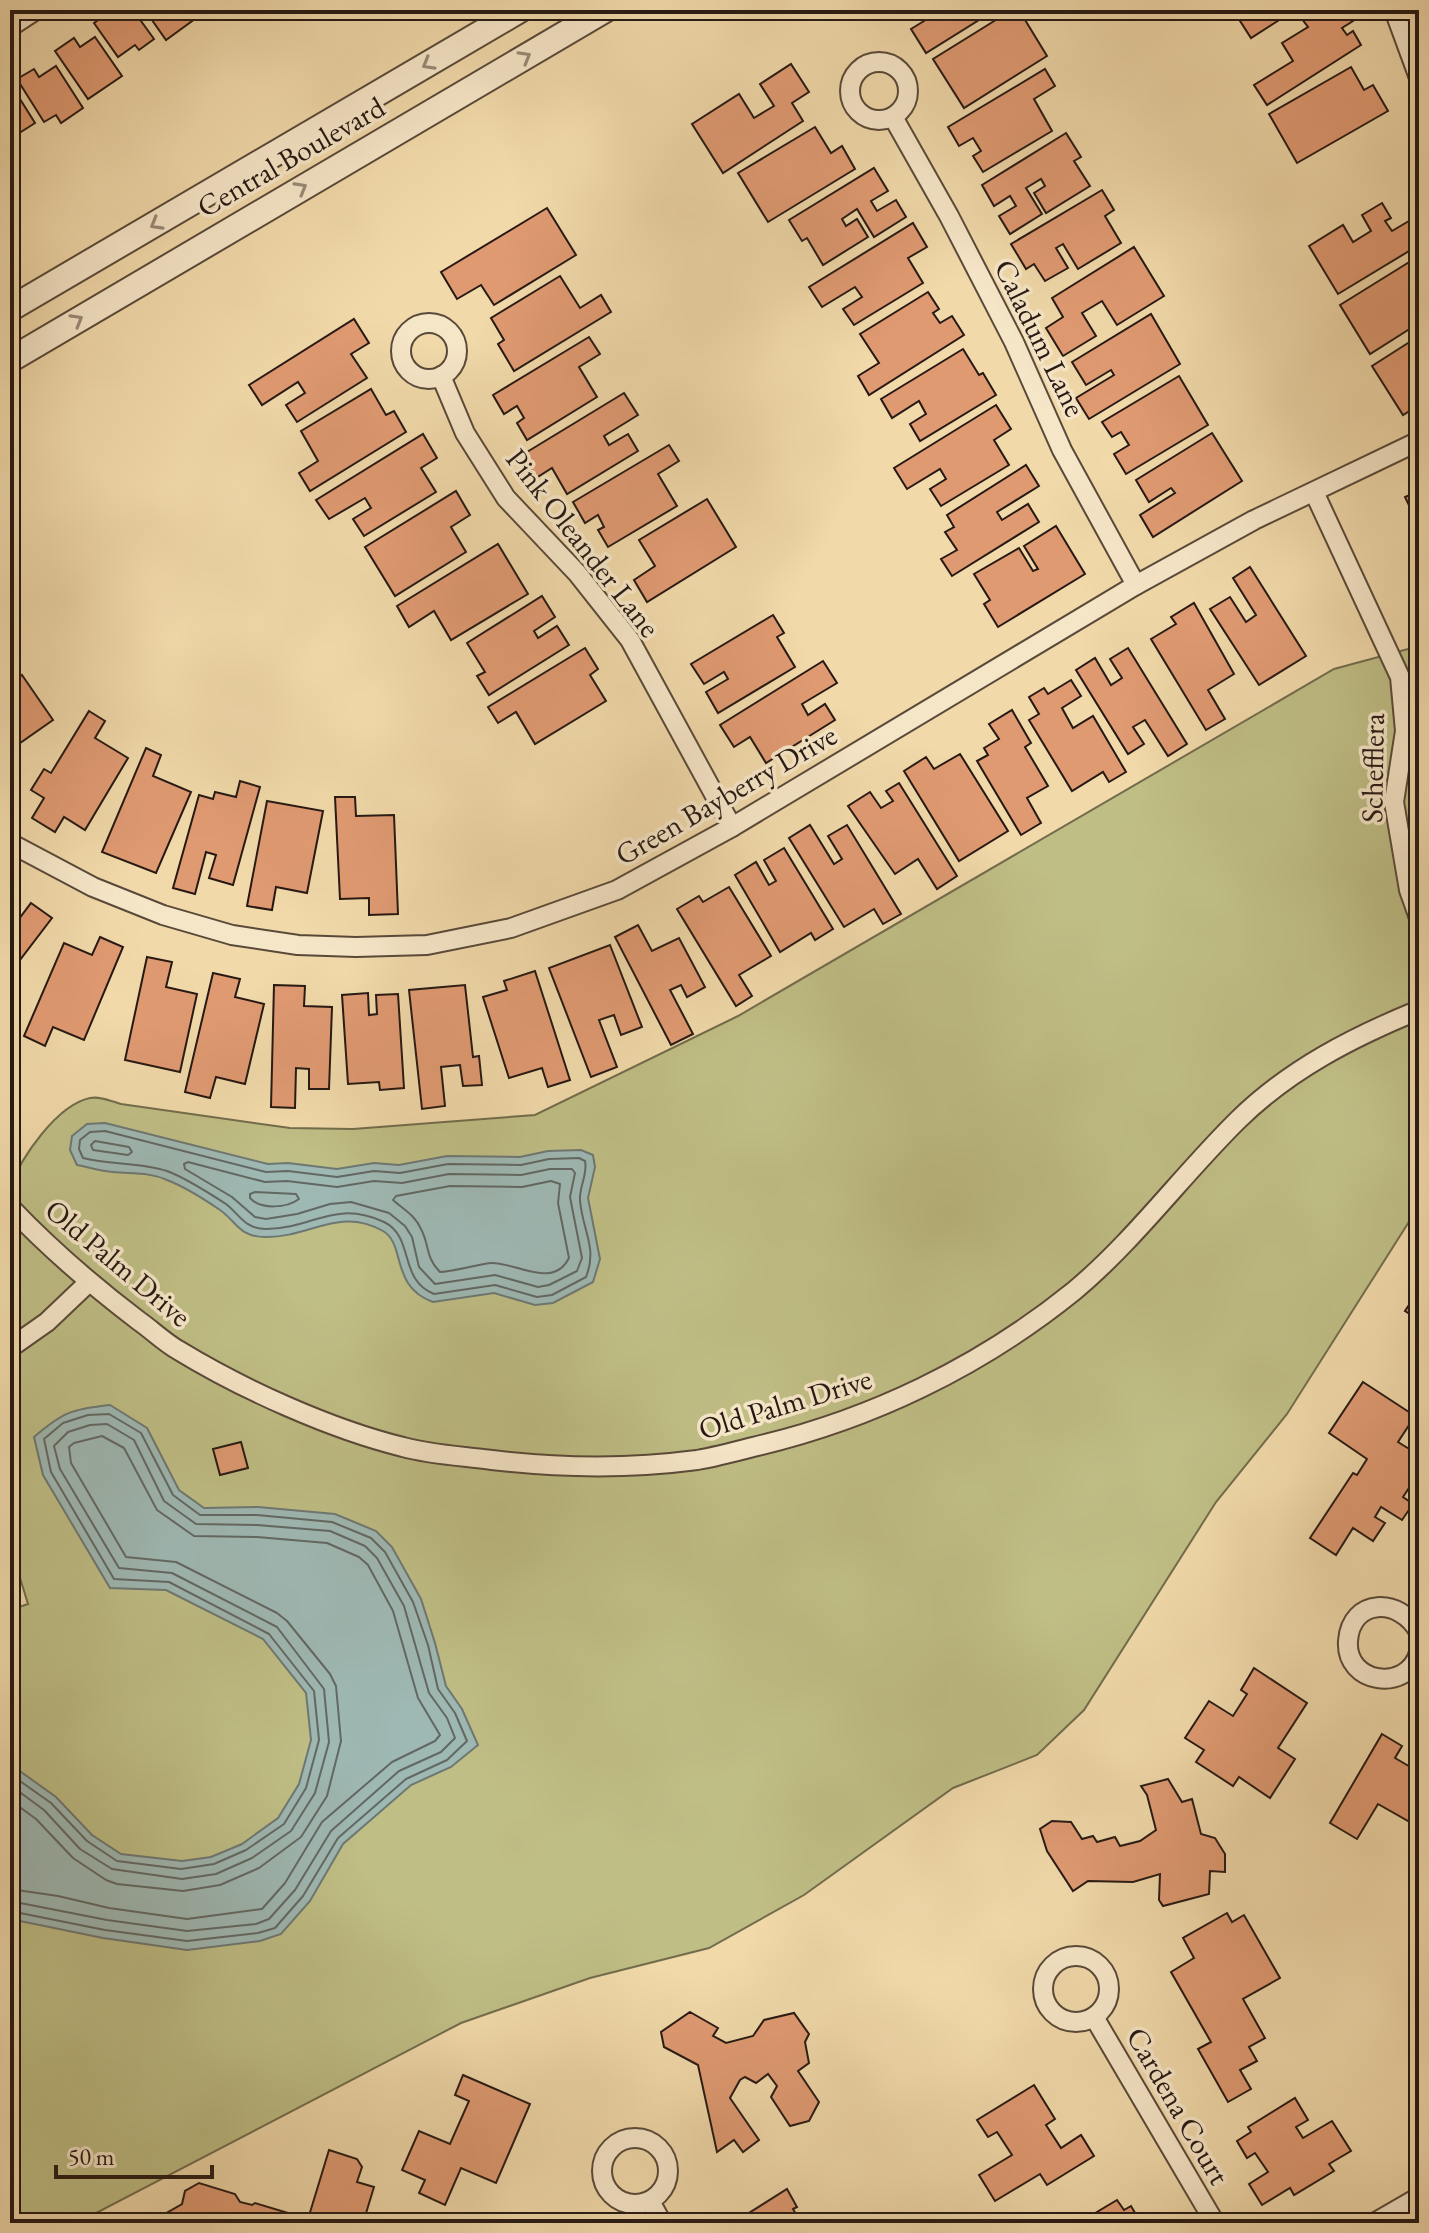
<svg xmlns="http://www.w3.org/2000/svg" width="1429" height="2233" viewBox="0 0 1429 2233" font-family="'EB Garamond',serif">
<rect width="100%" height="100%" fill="#f1d9aa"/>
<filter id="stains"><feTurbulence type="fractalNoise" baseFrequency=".0025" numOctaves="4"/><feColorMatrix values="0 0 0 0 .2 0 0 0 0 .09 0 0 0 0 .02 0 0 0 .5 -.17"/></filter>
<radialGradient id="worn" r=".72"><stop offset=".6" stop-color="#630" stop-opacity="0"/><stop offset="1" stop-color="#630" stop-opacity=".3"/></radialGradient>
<!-- green -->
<path fill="#bfbe85" stroke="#726c4c" stroke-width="2" d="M1419,646V1206L1287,1414L1216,1502L1084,1710L1037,1755L953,1788L804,1895L709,1948L590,1978L461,2023L77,2223H10V1610L28,1604L10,1545V1188C21,1157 57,1105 90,1098C100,1096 111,1101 121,1104L290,1128L353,1129L535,1115L738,1016L1334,669Z"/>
<!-- water -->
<g fill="#9eb8b3" stroke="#6e7873" stroke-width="2">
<path d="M105,1123L268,1164L288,1163L337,1169L374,1163L399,1165L447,1156L520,1157L548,1151L581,1150L593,1155L595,1167L588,1198L600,1259L593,1282L553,1303L535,1305L494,1293L433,1302C390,1287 406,1244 383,1231C339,1206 310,1238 265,1237C239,1237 237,1222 220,1210C204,1199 185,1187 167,1180C150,1172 131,1174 113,1172C101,1171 88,1167 77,1165L70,1150L72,1136L87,1124Z"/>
<path d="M110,1405L147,1428L179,1490L204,1508L258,1507L335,1514L376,1531L392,1547L421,1599L435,1643L446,1686L462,1709L478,1745L451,1767L411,1785L343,1844L310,1901L281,1934L260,1941L187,1950L103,1938L10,1919V1764L56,1797L92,1835L121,1854L182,1861L211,1857L242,1844L278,1818L299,1784L311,1740L306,1693L263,1639L166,1590L110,1588L43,1475L34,1437C63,1412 72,1409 110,1405Z"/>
</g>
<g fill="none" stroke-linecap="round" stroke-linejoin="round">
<!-- shore -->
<g stroke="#626863" stroke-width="2">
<path d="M105,1131L266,1172L288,1171L337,1177L374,1171L400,1173L448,1164L521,1165L549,1159L579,1158L585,1161C588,1174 579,1187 580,1200C582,1230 598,1247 586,1277L552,1295L537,1297L495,1285L434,1294C398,1280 415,1237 384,1222C334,1199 313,1229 266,1229C245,1229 240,1215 226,1204C209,1193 186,1178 167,1171C140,1162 110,1165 83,1158L79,1149L80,1140L90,1132Z"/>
<polygon points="95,1141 129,1147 132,1152 128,1155 93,1150 91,1145"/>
<polygon points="188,1162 265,1182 287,1181 337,1187 374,1181 402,1183 449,1174 521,1175 550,1169 572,1169 575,1173 570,1197 582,1258 577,1271 549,1285 538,1287 495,1275 435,1284 419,1267 412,1237 405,1226 389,1213 351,1202 330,1204 297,1214 266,1219 255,1217 232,1197 185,1169 184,1164"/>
<path d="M551,1181L560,1184L558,1203L569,1258C553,1290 516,1262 491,1263C474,1265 457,1271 440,1272C425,1257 430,1246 421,1229C415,1215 403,1209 393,1200L396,1196L450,1186L522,1187Z"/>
<path d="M255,1192L296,1194L299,1199C287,1208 261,1210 250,1198V1194Z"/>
<polyline points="10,1774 51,1803 87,1841 117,1861 181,1869 214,1864 246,1850 284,1824 306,1788 319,1740 314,1691 269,1634 169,1582 114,1579 51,1472 44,1439 63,1423 88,1415 109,1414 141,1433 173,1495 200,1515 257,1515 332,1522 371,1538 385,1552 413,1602 428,1645 438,1689 455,1713 467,1741 447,1760 406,1779 338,1838 303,1896 275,1928 258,1933 187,1941 105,1930 10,1911"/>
<polyline points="10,1785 44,1810 80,1849 112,1869 182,1879 216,1874 252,1858 291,1831 315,1793 329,1742 324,1689 277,1627 172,1573 119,1568 60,1469 54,1446 68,1432 90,1425 107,1424 134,1440 164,1501 196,1524 257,1525 330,1531 365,1546 377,1558 404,1606 429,1693 447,1718 455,1738 441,1752 399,1771 331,1831 295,1890 269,1919 256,1924 187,1931 107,1920 10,1901"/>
<polyline points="10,1800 36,1819 73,1858 106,1880 117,1884 183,1891 220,1885 259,1868 301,1837 327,1796 341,1741 336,1686 330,1674 287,1621 277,1613 176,1562 126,1557 71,1463 69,1447 74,1443 102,1436 124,1448 157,1510 194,1536 257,1537 327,1543 359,1557 368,1565 393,1611 418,1698 440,1735 435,1741 392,1762 322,1822 285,1883 262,1909 187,1919 109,1908 58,1896 10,1889"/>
</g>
</g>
<!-- building -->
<g fill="#e09a72" stroke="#261913" stroke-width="2">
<polygon points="113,10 133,10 154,39 139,50 135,45 118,57 94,23"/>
<polygon points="145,10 195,10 199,16 166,40"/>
<polygon points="917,10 995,10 926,53 911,29 924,21"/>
<polygon points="1012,10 1019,10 1047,56 964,108 933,59"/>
<polygon points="1233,10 1295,10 1251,38"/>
<polygon points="1316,10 1346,10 1353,21 1342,28 1347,35 1353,31 1361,45 1267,105 1254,85 1293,61 1282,43 1308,27 1302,19"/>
<polygon points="95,37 122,76 88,99 55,51 74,38 80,47"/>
<polygon points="791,64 809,92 792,103 803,121 723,173 692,124 739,94 754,118 774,106 760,84"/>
<polygon points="56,66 83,108 61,123 56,115 44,122 17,79 34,69 39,77"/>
<polygon points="1351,67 1364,90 1373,85 1388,111 1297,163 1269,114"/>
<polygon points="1045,69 1055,86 1034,99 1052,131 983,172 973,156 981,151 973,138 959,146 948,127"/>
<polygon points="10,83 35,123 10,139"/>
<polygon points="815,127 831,153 842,146 855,169 768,222 738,173"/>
<polygon points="1066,133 1081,157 1074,161 1090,186 1046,213 1034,193 1045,186 1041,179 1026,188 1042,214 1010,234 999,216 1016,206 1010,196 994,206 982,185"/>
<polygon points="874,168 888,191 871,201 877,211 896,200 906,217 874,237 857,209 842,219 846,226 857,219 868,237 823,265 807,238 802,241 789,220"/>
<polygon points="1102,190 1114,210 1105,216 1121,243 1078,269 1063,244 1056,248 1068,268 1045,281 1034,264 1026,269 1011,244"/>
<polygon points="1382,203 1391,218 1385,221 1392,231 1414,218 1419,226 1419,245 1338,294 1309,246 1343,225 1353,242 1371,231 1362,215"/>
<polygon points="547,208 576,255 494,305 481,285 457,299 441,272"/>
<polygon points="913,223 927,247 908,258 923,283 854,325 843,309 862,297 855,287 822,307 809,287"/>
<polygon points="1134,247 1164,296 1117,325 1102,301 1082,313 1096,336 1063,356 1046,328 1063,317 1052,298"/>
<polygon points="1419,256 1419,323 1370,354 1340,305"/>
<polygon points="560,276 580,308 601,295 611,312 514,371 498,344 504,340 491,318"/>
<polygon points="928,292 939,309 933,313 940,323 952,316 964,335 869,395 858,376 879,363 860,334"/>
<polygon points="1151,314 1180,364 1089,419 1076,398 1114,375 1111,370 1086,385 1072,362"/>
<polygon points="354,319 369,343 351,354 367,378 297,422 286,405 305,393 298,382 262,405 249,385"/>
<polygon points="1419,336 1419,405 1403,415 1372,366"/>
<polygon points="589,337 600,354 579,367 597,397 527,440 517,423 524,418 517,406 504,414 493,395"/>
<polygon points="963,349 979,375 983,373 996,395 920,441 910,424 926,414 919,401 892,418 881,399"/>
<polygon points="1179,376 1208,425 1126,474 1114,454 1129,445 1121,432 1112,437 1102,422"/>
<polygon points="371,389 386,415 394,411 406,432 310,491 299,473 318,461 301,431"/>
<polygon points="624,393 638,415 604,436 609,445 628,434 638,451 567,494 552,468 536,478 522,455"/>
<polygon points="996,405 1011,429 994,440 1009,465 941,506 930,489 946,479 940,469 907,489 894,468"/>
<polygon points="1212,433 1242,481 1153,537 1140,515 1175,493 1171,488 1149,502 1136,480"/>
<polygon points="423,434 437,458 421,468 436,492 364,536 353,519 371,508 365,498 329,519 316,500"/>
<polygon points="669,445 679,461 658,474 677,506 608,547 598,530 604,527 598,515 585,523 573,502"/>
<polygon points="1026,465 1039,486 997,512 1002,520 1028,504 1039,522 952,576 941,559 957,550 945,532 954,527 947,515"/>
<polygon points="456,491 470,515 451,527 466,552 395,596 365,547"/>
<polygon points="1419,491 1419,526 1405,497"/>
<polygon points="707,499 736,547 647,602 634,580 655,566 639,540"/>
<polygon points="1056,526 1085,574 998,627 984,604 990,600 974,574 1019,548 1033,571 1038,569 1024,546"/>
<polygon points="498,544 528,594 451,640 434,611 409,627 397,606"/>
<polygon points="1250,567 1306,656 1259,685 1210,609 1230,597 1246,622 1256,615 1233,578"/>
<polygon points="542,596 555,617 534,631 538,638 557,626 569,645 489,695 477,676 485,672 467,643"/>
<polygon points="1194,603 1234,674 1208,690 1225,719 1206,730 1151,639 1176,624 1171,617"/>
<polygon points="773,615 784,633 777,637 795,667 718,713 706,692 728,679 724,672 704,684 691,664"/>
<polygon points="585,648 598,669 590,675 606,701 535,744 516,712 498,723 488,707"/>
<polygon points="1128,648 1187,744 1168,756 1145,720 1133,727 1144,744 1128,754 1076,670 1095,658 1111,685 1122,678 1110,659"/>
<polygon points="823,661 837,683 802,704 808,715 825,704 835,720 766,763 750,737 734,747 720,725"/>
<polygon points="22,675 53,720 10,750 10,683"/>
<polygon points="1071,680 1081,696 1062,708 1073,728 1093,716 1126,772 1109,782 1103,772 1072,791 1029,720 1039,714 1029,697 1044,688 1048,694"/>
<polygon points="1012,710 1031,743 1025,747 1048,786 1027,798 1041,823 1021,835 977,761 988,755 984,748 999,739 989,724"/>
<polygon points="89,711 105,721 95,738 128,758 85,830 64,817 55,832 32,818 44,798 31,790 44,769 51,773"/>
<polygon points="146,748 161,755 153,776 191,792 156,873 102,852"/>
<polygon points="960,754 1008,831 959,861 904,771 926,757 934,769"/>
<polygon points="240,781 260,787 233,885 209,878 216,855 206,852 195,894 173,888 199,795 213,799 215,792 236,797"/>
<polygon points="899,783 957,876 937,889 918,859 895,874 848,806 870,792 881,808 893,801 886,791"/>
<polygon points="335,797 355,797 356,816 394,815 398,914 369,915 369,898 340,899"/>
<polygon points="267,801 323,811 307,893 276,887 272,910 247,906"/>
<polygon points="810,825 834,864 842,859 828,836 847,825 901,914 883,924 874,909 844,927 789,838"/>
<polygon points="784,848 833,929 815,940 811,933 780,952 735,875 756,862 769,885 776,881 764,860"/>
<polygon points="729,887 771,956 739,975 752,996 736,1006 677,909 699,896 703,902"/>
<polygon points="31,903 52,918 10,973 10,931"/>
<polygon points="638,925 652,951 679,938 705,987 687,997 681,985 670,990 693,1034 671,1045 615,937"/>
<polygon points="100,937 123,947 84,1040 53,1027 45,1046 24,1036 64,943 92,955"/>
<polygon points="610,945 642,1027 621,1035 614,1015 599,1020 617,1067 591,1077 549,968"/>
<polygon points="147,957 172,962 166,987 197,994 180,1072 125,1060"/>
<polygon points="535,971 570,1080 548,1087 542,1068 509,1078 483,997 507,990 504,981"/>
<polygon points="213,973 240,979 235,997 264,1004 245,1084 216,1077 210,1098 185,1092"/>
<polygon points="274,985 305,986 304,1006 332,1007 329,1089 309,1089 309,1069 296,1068 295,1108 271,1107"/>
<polygon points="465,985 473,1057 479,1056 482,1085 463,1086 460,1065 441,1067 445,1106 422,1109 409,990"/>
<polygon points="368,993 369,1015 377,1014 376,995 398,994 404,1088 380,1090 379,1082 348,1084 342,995"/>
<polygon points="1419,1290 1419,1320 1405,1311"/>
<polygon points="1363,1382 1415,1416 1398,1442 1419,1455 1419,1491 1411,1485 1403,1497 1413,1504 1402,1520 1381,1507 1375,1517 1385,1523 1373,1541 1353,1528 1336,1555 1310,1538 1353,1473 1357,1475 1367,1459 1329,1433"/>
<polygon points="241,1442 248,1468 220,1475 213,1449"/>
<polygon points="1254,1668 1307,1703 1278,1748 1295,1759 1270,1798 1239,1777 1233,1786 1196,1762 1204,1750 1185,1738 1209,1701 1233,1716 1247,1694 1241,1690"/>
<polygon points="1382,1734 1402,1746 1395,1758 1419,1772 1419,1822 1417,1826 1378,1804 1357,1839 1330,1823"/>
<polygon points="1168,1779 1182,1802 1192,1799 1201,1834 1215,1838 1225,1854 1225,1872 1210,1871 1209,1894 1163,1906 1159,1900 1160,1874 1133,1882 1088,1881 1073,1891 1047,1851 1040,1829 1052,1821 1071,1822 1082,1839 1093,1836 1097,1842 1115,1837 1120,1846 1140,1841 1156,1830 1147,1795 1141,1786"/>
<polygon points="1227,1913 1232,1922 1244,1915 1280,1978 1243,1999 1265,2038 1249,2047 1257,2061 1240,2070 1251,2089 1228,2102 1198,2049 1211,2042 1171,1972 1194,1958 1183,1938"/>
<polygon points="690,2012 718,2028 713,2036 726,2043 753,2036 764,2020 794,2013 809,2034 805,2042 809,2063 798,2071 819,2102 809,2121 790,2126 771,2097 777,2086 768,2074 756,2083 745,2077 740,2080 730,2098 759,2140 743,2152 734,2140 717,2152 698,2065 664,2047 661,2032"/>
<polygon points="463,2075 530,2104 496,2183 461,2168 445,2205 419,2193 425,2180 402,2170 419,2131 450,2144 469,2101 455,2095"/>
<polygon points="1034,2085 1055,2119 1046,2125 1061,2148 1081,2135 1094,2156 1047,2185 1040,2174 995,2201 979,2175 1012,2155 997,2132 988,2137 977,2120"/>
<polygon points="1295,2098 1308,2120 1296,2127 1303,2138 1332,2121 1351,2151 1329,2164 1334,2171 1294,2195 1290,2188 1262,2205 1249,2184 1268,2172 1255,2153 1247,2158 1237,2141 1251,2132 1248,2127"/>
<polygon points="329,2150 357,2159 362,2167 357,2182 374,2187 363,2223 221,2223 203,2217 193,2223 156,2223 154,2220 182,2204 185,2191 199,2183 235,2194 240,2202 252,2205 255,2203 308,2219"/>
<polygon points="787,2189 797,2207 793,2209 801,2223 733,2223"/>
<polygon points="1117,2200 1124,2210 1131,2206 1141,2223 1084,2223 1082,2221"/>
</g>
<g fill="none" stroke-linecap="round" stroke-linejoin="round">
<!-- minor casing -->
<g stroke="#594939" stroke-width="22">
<g id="minor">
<polyline points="1394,10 1419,78"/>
<polyline points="10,27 36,10"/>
<circle cx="879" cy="91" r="29"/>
<polyline points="893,117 949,216 1014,342 1062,450 1136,585"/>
<circle cx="429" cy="351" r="28"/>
<polyline points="441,376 465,433 506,498 577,573 630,640 732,827"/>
<polyline points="1314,492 1400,677 1405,731 1394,802 1409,890 1419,918"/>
<polyline points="10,843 93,887 163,915 232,935 298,945 356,947 427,945 511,928 617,890 732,827 1136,585 1254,520 1419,441"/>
<path d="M10,1207C50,1249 93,1286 139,1321C152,1330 164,1342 178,1350C242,1389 330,1429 403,1447C432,1455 463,1456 492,1460C560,1468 629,1469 697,1460C715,1457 734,1452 753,1447C870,1420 980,1367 1074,1291C1135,1240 1182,1175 1238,1120C1290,1069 1353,1037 1419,1010"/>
<polyline points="10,1348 47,1322 88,1283"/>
<path d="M1419,1632C1400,1597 1351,1598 1348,1641C1345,1684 1407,1693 1419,1653"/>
<circle cx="1076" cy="1989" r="33"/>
<polyline points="1094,2017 1215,2223"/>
<circle cx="635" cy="2171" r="33"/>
<polyline points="650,2201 662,2223"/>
<polyline points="1374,2223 1419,2197"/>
</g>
</g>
<!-- tertiary casing -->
<g stroke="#594939" stroke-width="28">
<g id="tertiary">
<polyline points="10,309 520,10"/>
<polyline points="10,360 605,10"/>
</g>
</g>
<!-- minor -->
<use href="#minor" stroke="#f6e6c8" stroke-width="18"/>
<!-- tertiary -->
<use href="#tertiary" stroke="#f6e6c8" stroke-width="24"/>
</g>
<!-- one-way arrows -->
<defs><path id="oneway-chevron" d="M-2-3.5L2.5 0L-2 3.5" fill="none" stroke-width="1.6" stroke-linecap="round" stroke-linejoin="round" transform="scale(2)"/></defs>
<g stroke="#988a77">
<use href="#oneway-chevron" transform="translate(525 57) rotate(-30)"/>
<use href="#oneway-chevron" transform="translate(428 64) rotate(150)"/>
<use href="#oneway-chevron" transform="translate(301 188) rotate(-30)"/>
<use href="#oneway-chevron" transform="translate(156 224) rotate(150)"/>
<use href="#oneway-chevron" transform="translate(77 320) rotate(-30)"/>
</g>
<g text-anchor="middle" stroke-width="7" stroke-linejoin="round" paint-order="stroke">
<!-- street labels -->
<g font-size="30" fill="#261913" stroke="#f6e6c8">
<text transform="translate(291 157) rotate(-30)" y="10">Central Boulevard</text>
<text transform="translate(1040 338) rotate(64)" y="10">Caladum Lane</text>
<text transform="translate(583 543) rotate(52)" y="10">Pink Oleander Lane</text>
<text transform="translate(1373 768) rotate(-89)" y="10">Schefflera</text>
<text transform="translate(726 795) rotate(-30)" y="10">Green Bayberry Drive</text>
<text transform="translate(118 1263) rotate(40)" y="10">Old Palm Drive</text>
<text transform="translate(785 1404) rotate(-17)" y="10">Old Palm Drive</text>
<text transform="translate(1178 2106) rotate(60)" y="10">Cardena Court</text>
</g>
</g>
<!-- margin -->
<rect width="1429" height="2233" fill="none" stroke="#f1d9aa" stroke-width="40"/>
<rect x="12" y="12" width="1405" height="2209" fill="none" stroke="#261913" stroke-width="4"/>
<rect x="20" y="20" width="1389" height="2193" fill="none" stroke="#261913" stroke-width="2"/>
<!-- scale -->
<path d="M56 2165v12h156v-12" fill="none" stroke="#261913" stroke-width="4"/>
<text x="68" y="2165" font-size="24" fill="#261913" stroke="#f6e6c8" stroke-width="6" paint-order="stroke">50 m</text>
<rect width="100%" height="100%" filter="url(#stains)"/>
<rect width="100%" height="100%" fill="url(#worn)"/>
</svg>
